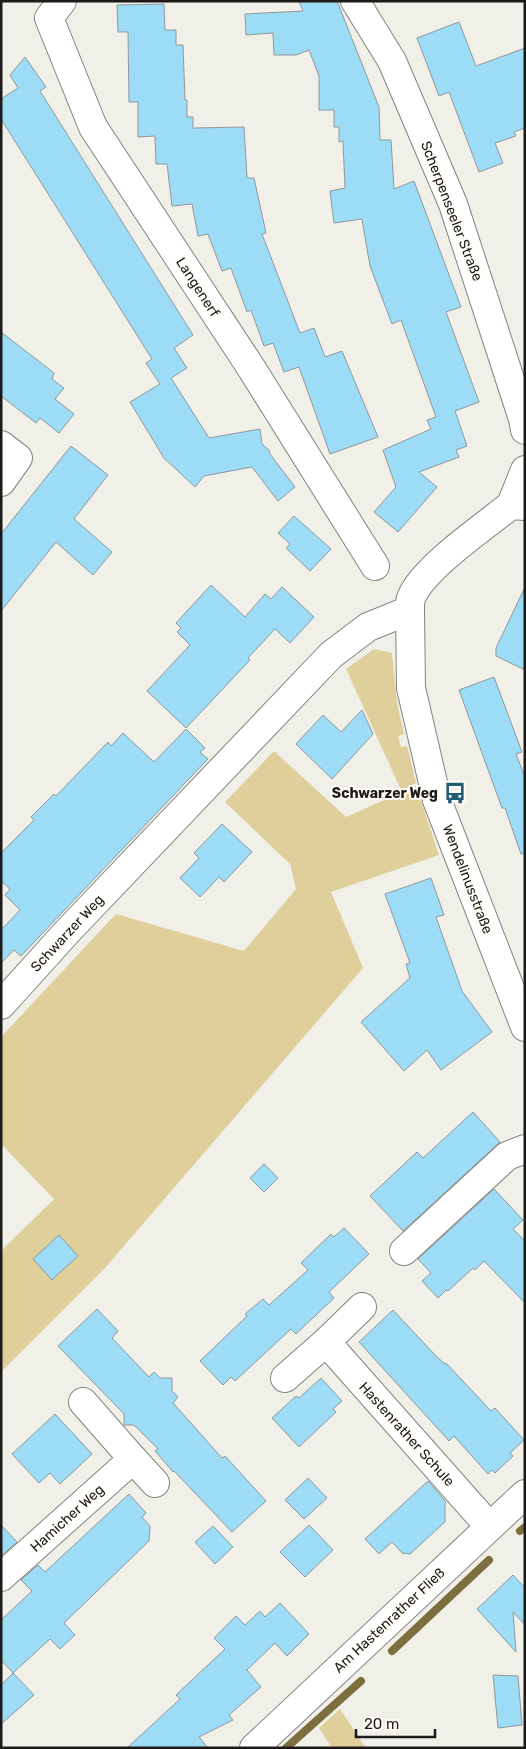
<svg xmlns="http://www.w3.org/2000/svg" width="526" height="1749" viewBox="0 0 526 1749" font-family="Rubik,sans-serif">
<rect width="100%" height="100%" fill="#f0efe8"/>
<!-- green -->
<g fill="#dfd09b">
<polygon points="374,649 392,653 397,703 404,734 398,736 401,747 407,746 416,783 401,790 346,669"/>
<polygon points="274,751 346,817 416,786 439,855 331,892 363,968 105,1268 1,1372 1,1251 54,1199 1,1144 1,1037 116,914 244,951 296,889 290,864 225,802"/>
<polygon points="340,1709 366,1748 332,1748 319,1728"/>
</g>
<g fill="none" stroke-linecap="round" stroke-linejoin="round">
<!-- stream -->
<g stroke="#7d6e3e" stroke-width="8">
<polyline points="520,1531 525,1527"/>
<polyline points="392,1651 489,1560"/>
<polyline points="286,1748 361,1681"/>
</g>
</g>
<!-- building -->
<g fill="#9ddcf6" stroke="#91989b">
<polygon points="299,1 337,1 379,107 380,140 391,140 394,189 414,181 461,307 446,312 479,402 455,411 467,446 456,450 459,457 419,472 437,487 398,532 374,512 396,487 383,450 431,429 427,420 436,417 401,320 392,324 370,266 362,219 334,223 330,191 345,188 343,141 339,142 339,127 334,127 334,110 319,110 319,76 309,50 296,55 274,55 273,33 246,35 245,14 303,11"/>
<polygon points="164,4 165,30 176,30 176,45 183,45 185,100 187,100 187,117 193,117 193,128 244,127 247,178 254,178 266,233 262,234 300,333 314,328 325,357 342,351 378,437 330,454 299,367 284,372 273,343 264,346 251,310 247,312 231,268 222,271 208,234 198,236 192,204 172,206 167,164 156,164 155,136 138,137 138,102 129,102 128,32 118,32 117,5"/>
<polygon points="459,22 476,66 525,48 525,128 514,132 516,136 495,143 503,163 479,172 449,92 439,96 417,38"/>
<polygon points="25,57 46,87 40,91 193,335 174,348 187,368 171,378 209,438 260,429 262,444 269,450 270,454 295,487 278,501 252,467 204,476 195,487 164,458 130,402 160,384 146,363 152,359 1,119 1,99 18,88 10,75"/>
<polygon points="1,332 54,373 52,379 64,388 55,399 74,414 59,433 40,418 36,423 1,396"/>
<polygon points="71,446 108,475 74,519 112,552 93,575 56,542 1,611 1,534"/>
<polygon points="294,516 331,549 310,571 286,548 290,544 278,533"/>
<polygon points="211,585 245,617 265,594 271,599 282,587 314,617 290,643 275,629 248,658 250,660 186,728 147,691 190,645 177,632 181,628 176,623"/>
<polygon points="525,587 525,670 496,656 496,648"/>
<polygon points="494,677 522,752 516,754 525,777 525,853 521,854 505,808 502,808 459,690"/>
<polygon points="362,710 373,734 332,779 296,744 323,715 341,732"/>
<polygon points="186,729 205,748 200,752 208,759 21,956 14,950 1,963 1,930 20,910 5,895 10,889 1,881 1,853 34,820 31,817 54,794 56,796 108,742 111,746 123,733 154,762"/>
<polygon points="222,824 252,852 224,882 219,877 200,897 180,878 199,858 194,853"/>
<polygon points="431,878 444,915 436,917 462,991 492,1032 441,1070 427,1050 404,1071 361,1022 410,978 406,964 410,963 385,894"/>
<polygon points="473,1112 500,1142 403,1231 370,1196 417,1152 423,1158"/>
<polygon points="264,1164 278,1178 264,1192 250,1178"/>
<polygon points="494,1189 523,1220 513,1229 525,1241 525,1303 484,1261 475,1270 473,1268 448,1291 446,1290 438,1298 422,1281 431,1273 418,1259"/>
<polygon points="344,1228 369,1254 329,1292 334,1298 296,1334 291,1329 235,1381 231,1377 223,1385 200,1361 247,1316 245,1314 263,1299 269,1305 308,1270 301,1263 331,1234 334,1237"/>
<polygon points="59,1235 78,1256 52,1280 33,1259"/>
<polygon points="97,1309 118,1331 112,1338 149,1377 154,1372 160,1378 172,1378 172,1391 178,1397 173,1403 222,1458 225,1456 266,1501 232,1532 174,1471 173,1472 155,1451 158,1449 134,1425 124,1425 124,1414 58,1346"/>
<polygon points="393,1310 437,1357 445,1364 446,1363 491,1411 495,1408 524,1440 510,1453 513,1456 495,1473 492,1470 488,1474 454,1436 449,1441 359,1342"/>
<polygon points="321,1378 342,1401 333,1409 336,1412 299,1447 272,1418 296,1396 299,1398"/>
<polygon points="55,1414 92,1454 60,1484 50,1473 39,1483 12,1454"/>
<polygon points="308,1478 327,1498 304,1519 285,1500"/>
<polygon points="428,1481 446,1502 445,1503 445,1522 410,1554 402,1553 392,1542 379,1554 365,1539"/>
<polygon points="129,1494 146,1513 142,1517 150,1526 149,1541 64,1623 75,1635 60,1649 50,1639 13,1673 1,1660 1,1620 32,1591 21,1580 38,1565 45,1572"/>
<polygon points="1,1525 17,1542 1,1556"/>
<polygon points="309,1525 333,1550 305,1577 280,1552"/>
<polygon points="213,1526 233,1547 215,1564 195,1542"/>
<polygon points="513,1575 525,1588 525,1625 513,1612 516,1652 477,1609"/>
<polygon points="280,1603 309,1634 287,1656 275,1643 247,1670 261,1687 229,1715 233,1720 199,1737 208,1748 127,1748 180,1699 176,1695 225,1649 214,1638 236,1616 245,1625 260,1611 265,1617"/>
<polygon points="13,1673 34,1695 1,1724 1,1685"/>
<polygon points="493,1675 518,1676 522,1725 498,1728"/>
</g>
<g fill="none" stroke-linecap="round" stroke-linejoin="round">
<!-- minor casing -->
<g stroke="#84837d" stroke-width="30">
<g id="minor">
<polyline points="62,1 49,18 93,127 250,366 375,566"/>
<polyline points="355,1 392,61 453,204 523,419 525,430"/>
<polyline points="1,445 18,458 1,482"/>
<polyline points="511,505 525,470"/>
<path d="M525,506L511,505C485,526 423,568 411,598C410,602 410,607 410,610L411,688L437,800L525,1027"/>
<polyline points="1,1005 66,933 331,655 368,627 410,610"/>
<polyline points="404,1251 507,1156 525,1149"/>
<polyline points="362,1307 326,1342 489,1526"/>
<polyline points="285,1378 326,1342"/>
<polyline points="133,1459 155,1483"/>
<polyline points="1,1577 133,1459 83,1402"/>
<polyline points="254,1748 525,1494"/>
</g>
</g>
<!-- minor -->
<use href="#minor" stroke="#fff" stroke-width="28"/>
</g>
<!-- icons -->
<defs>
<g id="bus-bare" transform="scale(1.725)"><path d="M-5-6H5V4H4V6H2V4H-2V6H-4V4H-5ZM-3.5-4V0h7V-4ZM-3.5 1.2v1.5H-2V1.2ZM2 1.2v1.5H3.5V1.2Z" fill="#1f5d74" stroke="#fefcf5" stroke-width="2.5" paint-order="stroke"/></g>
</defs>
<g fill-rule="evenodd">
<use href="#bus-bare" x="455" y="793"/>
</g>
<g text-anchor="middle" stroke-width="4" stroke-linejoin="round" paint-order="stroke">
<!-- street labels -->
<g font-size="14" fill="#1c1b19" stroke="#fefcf5">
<text transform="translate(452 211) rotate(69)" y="5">Scherpenseeler Straße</text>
<text transform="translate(198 287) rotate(57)" y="5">Langenerf</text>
<text transform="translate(468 879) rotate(69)" y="5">Wendelinusstraße</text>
<text transform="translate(67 933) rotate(-47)" y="5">Schwarzer Weg</text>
<text transform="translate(407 1434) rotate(48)" y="5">Hastenrather Schule</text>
<text transform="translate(67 1518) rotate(-42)" y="5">Hamicher Weg</text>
<text transform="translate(389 1620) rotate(-43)" y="5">Am Hastenrather Fließ</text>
</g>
<!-- poi labels -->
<g font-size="14" font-weight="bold" fill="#1c1b19" stroke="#fefcf5" text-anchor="end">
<text x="438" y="798">Schwarzer Weg</text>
</g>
</g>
<!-- border -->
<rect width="526" height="1749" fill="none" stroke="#1c1b19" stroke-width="5"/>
<!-- scale -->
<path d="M356 1729v8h79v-8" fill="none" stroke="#1c1b19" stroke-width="2.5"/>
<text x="364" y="1729" font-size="15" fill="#1c1b19" stroke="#fefcf5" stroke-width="4" paint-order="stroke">20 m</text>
</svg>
